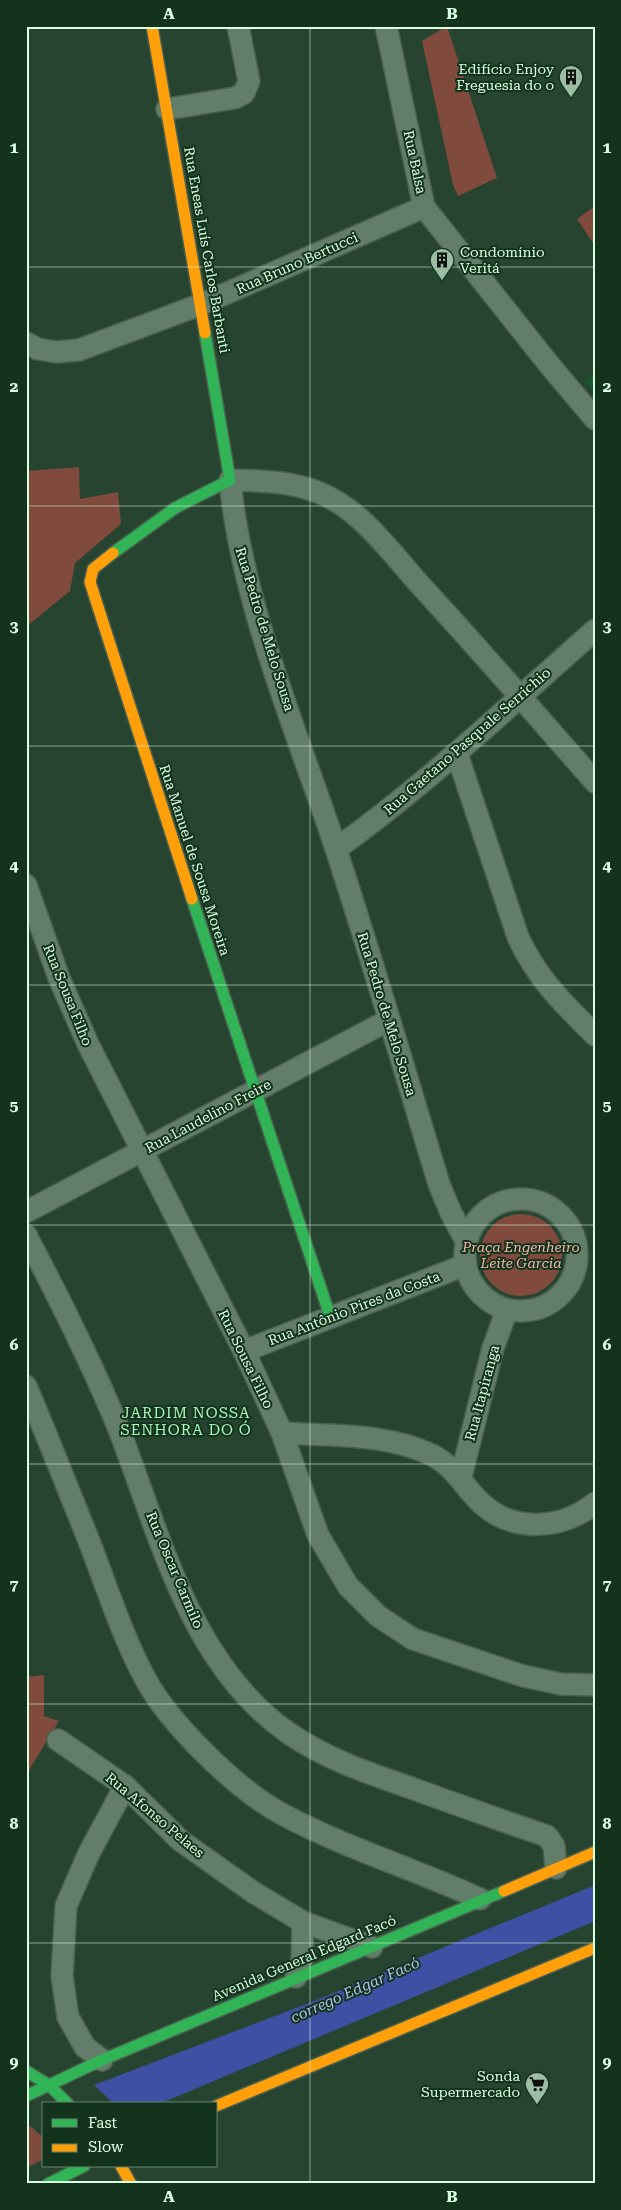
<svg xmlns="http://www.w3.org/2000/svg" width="621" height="2210" viewBox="0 0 621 2210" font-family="'Roboto Serif',serif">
<rect width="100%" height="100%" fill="#264430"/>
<!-- built -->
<polygon fill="#1a562f" points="595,372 595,392 585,381"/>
<!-- green -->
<g fill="#804a3c">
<polygon points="447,26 497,178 458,196 453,185 422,41"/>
<polygon points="595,206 595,246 577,219"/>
<polygon points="79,467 80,499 118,492 121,524 75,563 70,591 26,627 26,471"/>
<circle cx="521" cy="1255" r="41"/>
<polygon points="44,1675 44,1716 59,1721 28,1772 26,1677"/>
<polygon points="30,2126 44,2138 44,2159 26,2168 26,2127"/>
</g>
<!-- water -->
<polygon fill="#3d50a4" points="595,1885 595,1921 159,2104 114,2104 94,2085 309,2003"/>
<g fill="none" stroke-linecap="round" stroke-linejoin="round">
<!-- street casing -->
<g stroke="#48604f" stroke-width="24">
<g id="street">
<polyline points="386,26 424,207 551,367 595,419"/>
<polyline points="167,109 235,98 244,93 249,81 238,26"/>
<polyline points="26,343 38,349 57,352 79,350 202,304 424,207"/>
<path d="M457,754L518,937C538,980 562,1002 595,1035"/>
<path d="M336,849C428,783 510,705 595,630"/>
<polyline points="26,885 59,978 88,1044 244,1351 282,1433 318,1535 348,1586 378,1616 413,1639 523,1676 561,1684 595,1685"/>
<circle cx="521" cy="1255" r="56"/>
<polyline points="26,1212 389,1020"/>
<path d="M26,1235C59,1298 91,1361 118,1427C160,1534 190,1666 290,1734C328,1760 371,1774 414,1789C458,1805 503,1821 547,1836L554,1846L556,1868"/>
<path d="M466,1241L451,1213L439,1184C403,1066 369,948 330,831C292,720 241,597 230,480C261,481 291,481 320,493C362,510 392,554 422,587C481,651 538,717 595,782"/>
<polyline points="244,1351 465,1265"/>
<path d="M26,1386C47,1436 67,1486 87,1536C106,1584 121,1634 146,1680C170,1724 237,1790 282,1814C345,1848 415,1869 480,1899"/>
<path d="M282,1433C331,1436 387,1433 432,1455C454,1466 464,1487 481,1503C513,1533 562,1530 595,1503"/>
<polyline points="461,1477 493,1348 507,1310"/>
<polyline points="58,1740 125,1786 181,1841 253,1892 303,1922 372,1947"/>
<polyline points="296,1977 302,1960 303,1922"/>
<polyline points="102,2060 85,2047 68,2017 62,1976 66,1906 89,1853 125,1786"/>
</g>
</g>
<!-- fast casing -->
<g stroke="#48604f" stroke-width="14">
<g id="fast">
<polyline points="113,553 175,508 230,480 205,333"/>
<polyline points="192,899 330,1316"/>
<polyline points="26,2071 49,2085 68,2104"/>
<polyline points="26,2096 102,2060 504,1891"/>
<polyline points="48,2184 84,2166"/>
</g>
</g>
<!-- slow casing -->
<g stroke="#48604f" stroke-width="14">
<g id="slow">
<polyline points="152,26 205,333"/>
<polyline points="113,553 93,569 90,582 192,899"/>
<polyline points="504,1891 595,1852"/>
<polyline points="216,2106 595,1948"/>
<polyline points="121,2166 131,2184"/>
</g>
</g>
<!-- street -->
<use href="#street" stroke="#627d6a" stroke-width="21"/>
<!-- fast -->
<use href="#fast" stroke="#30b455" stroke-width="11"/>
<!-- slow -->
<use href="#slow" stroke="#ff9f0a" stroke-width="11"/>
</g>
<!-- grid -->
<path fill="none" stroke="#d9fee1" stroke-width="1" stroke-opacity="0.55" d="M310,26V2184M26,267H595M26,506H595M26,746H595M26,985H595M26,1225H595M26,1464H595M26,1704H595M26,1943H595"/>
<!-- icons -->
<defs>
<g id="building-pin" transform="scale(1.25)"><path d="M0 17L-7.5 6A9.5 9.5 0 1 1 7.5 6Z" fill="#9abda3" stroke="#14331d"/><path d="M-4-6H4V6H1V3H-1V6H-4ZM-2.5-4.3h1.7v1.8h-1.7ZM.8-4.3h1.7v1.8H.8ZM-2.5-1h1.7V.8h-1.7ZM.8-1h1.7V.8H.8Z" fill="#111"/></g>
<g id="supermarket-pin" transform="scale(1.25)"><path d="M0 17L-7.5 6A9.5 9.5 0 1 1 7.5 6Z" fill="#9abda3" stroke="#14331d"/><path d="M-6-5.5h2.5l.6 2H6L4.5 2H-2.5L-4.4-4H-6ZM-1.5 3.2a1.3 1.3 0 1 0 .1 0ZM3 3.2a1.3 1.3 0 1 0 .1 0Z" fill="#111"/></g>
</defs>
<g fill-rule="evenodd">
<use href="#building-pin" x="571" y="77"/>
<use href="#building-pin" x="442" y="260"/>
<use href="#supermarket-pin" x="537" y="2084"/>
</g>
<g text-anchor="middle" stroke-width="4" stroke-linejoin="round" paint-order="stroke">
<!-- poi labels -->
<g font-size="14" fill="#d9fee1" stroke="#14331d" text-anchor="end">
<text x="554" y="74">Edifício Enjoy<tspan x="554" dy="16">Freguesia do o</tspan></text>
<text x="460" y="257" text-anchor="start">Condomínio<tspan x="460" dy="16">Veritá</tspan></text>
<text x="520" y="2081">Sonda<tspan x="520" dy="16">Supermercado</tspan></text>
</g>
<!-- street labels -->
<g font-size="14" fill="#d9fee1" stroke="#14331d">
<text transform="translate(415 162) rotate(78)" y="5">Rua Balsa</text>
<text transform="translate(207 250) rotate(80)" y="5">Rua Eneas Luís Carlos Barbanti</text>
<text transform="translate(297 263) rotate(-24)" y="5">Rua Bruno Bertucci</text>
<text transform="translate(265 629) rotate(73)" y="5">Rua Pedro de Melo Sousa</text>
<text transform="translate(467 741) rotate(-41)" y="5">Rua Gaetano Pasquale Serrichio</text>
<text transform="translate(195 860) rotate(72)" y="5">Rua Manuel de Sousa Moreira</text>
<text transform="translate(68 995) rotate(68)" y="5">Rua Sousa Filho</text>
<text transform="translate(387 1014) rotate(73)" y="5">Rua Pedro de Melo Sousa</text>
<text transform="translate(208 1116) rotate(-28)" y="5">Rua Laudelino Freire</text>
<text transform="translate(354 1308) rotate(-21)" y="5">Rua Antônio Pires da Costa</text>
<text transform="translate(246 1359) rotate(64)" y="5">Rua Sousa Filho</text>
<text transform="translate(482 1393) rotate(-75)" y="5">Rua Itapiranga</text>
<text transform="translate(175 1570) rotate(67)" y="5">Rua Oscar Carmilo</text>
<text transform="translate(155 1815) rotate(40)" y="5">Rua Afonso Pelaes</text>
<text transform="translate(304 1958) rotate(-23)" y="5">Avenida General Edgard Facó</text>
</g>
<!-- park labels -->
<g font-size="14" font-style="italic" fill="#f3b6aa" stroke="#14331d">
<text x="521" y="1252">Praça Engenheiro<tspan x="521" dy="16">Leite Garcia</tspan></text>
</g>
<!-- neighbourhood labels -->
<g font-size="15" letter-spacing="1" fill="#a9f4bb" stroke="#14331d">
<text x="186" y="1418">JARDIM NOSSA<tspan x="186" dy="17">SENHORA DO Ó</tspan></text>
</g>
<!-- water labels -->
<g font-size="15" font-style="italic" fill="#b0bff1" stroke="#14331d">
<text transform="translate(355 1990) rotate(-24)" y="5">corrego Edgar Facó</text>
</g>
</g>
<!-- border -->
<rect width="621" height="2210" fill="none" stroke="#14331d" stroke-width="55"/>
<!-- legend -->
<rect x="42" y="2102" width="175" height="65" fill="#14331d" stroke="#63846b"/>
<rect x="52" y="2119" width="25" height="8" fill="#30b455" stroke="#63846b"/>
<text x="88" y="2128" font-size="15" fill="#d9fee1">Fast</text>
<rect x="52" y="2144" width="25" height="8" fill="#ff9f0a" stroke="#63846b"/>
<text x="88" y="2152" font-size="15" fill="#d9fee1">Slow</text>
<rect x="28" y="28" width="566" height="2154" fill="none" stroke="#d9fee1" stroke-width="2"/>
<g font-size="16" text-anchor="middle" font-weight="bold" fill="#d9fee1">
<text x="169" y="19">A</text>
<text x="452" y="19">B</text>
<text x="14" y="153">1</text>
<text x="607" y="153">1</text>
<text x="14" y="392">2</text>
<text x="607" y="392">2</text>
<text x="14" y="632">3</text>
<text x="607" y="632">3</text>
<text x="14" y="871">4</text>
<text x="607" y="871">4</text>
<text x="14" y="1111">5</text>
<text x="607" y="1111">5</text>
<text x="14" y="1350">6</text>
<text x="607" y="1350">6</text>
<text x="14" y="1590">7</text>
<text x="607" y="1590">7</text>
<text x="14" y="1829">8</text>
<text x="607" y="1829">8</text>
<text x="14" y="2068">9</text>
<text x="607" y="2068">9</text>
<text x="169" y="2202">A</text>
<text x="452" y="2202">B</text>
</g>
</svg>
